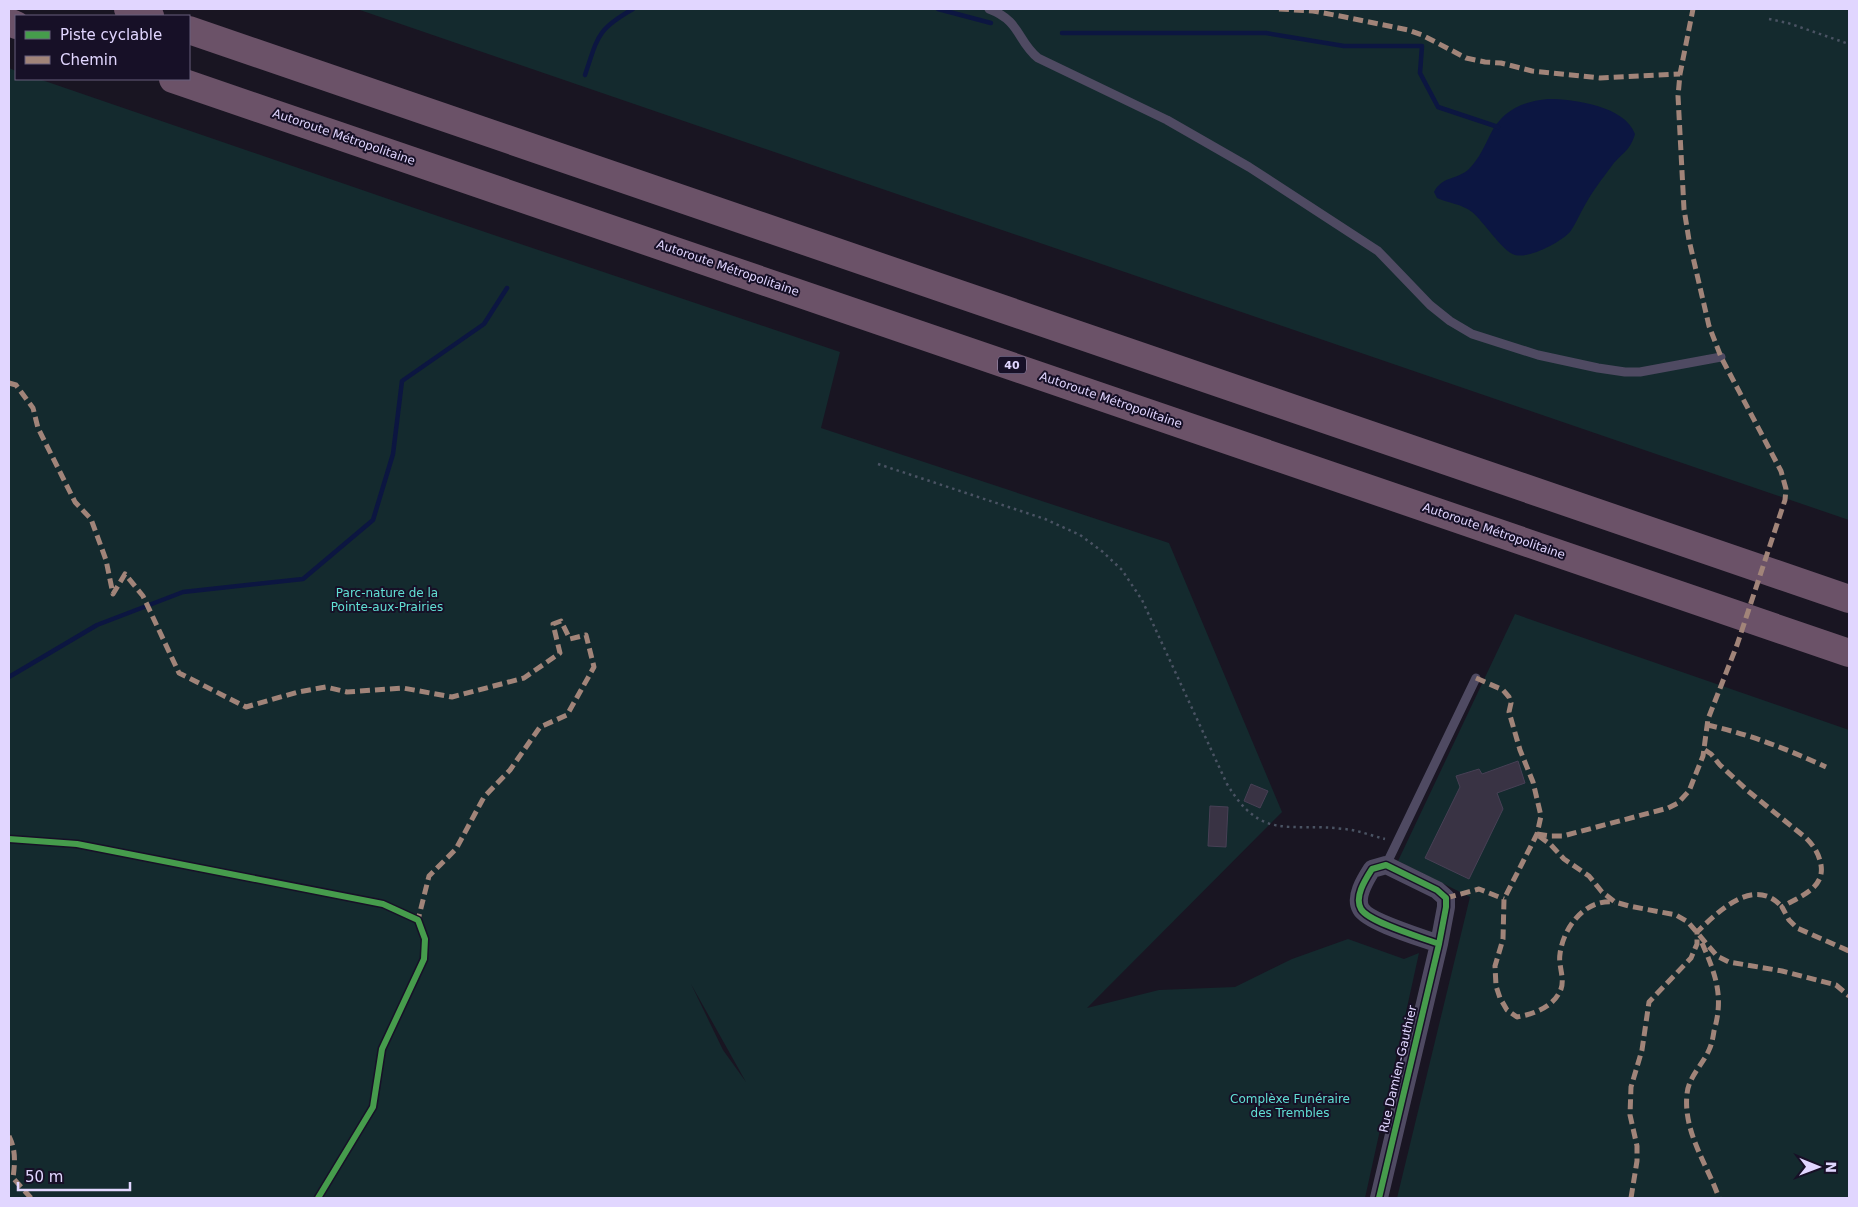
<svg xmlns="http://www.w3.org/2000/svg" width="1858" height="1207" viewBox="0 0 1858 1207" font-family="'DejaVu Sans',sans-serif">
<rect width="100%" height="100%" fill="#191522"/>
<!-- green -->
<g fill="#142a2e" fill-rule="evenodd">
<polygon points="357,9 1849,9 1849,520 1846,519"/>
<path d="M9,68L16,71V79H39L429,213L840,352L821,428L1169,543L1282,812L1087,1008L1159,990L1235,987L1292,959L1348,939L1404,959L1419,953L1365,1198H9ZM691,984L746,1082L723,1050Z"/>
<polygon points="1515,614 1849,730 1849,1198 1397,1198 1470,897 1398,861"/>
</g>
<!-- water -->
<path fill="#0c1641" d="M1548,99C1574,99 1625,106 1635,134C1630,152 1620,154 1611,167C1602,179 1592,192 1585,205C1580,213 1576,224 1570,232C1561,242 1529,259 1515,255C1502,251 1484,222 1472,212C1462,204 1448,203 1437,198L1434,192C1442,176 1457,180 1469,169C1479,159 1485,145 1491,133C1503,110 1524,101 1548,99Z"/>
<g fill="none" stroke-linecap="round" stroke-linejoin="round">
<!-- stream -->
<g stroke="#0c1641" stroke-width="4.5">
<polyline points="938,9 991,23"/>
<polyline points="1062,33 1266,33 1344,46 1422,46 1420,73 1438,107 1498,127"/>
<path d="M585,75C598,37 596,30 633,9"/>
<polyline points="9,677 97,625 183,592 303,579 373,520 393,454 402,381 484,324 507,288"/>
</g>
</g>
<!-- building -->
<g fill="#393344" stroke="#474055">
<polygon points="1518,761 1525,783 1497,793 1503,809 1469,879 1425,858 1460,787 1456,776 1479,769 1482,774"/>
<polygon points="1251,784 1268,791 1260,808 1244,801"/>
<polygon points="1210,806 1228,807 1226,847 1208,846"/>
</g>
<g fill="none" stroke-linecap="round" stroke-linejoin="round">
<!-- path -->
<g stroke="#4a5363" stroke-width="2.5" stroke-dasharray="2.5 4" stroke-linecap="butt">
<polyline points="1769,19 1788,23 1849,44"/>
<path d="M878,464L1045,519L1080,535L1103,552L1122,570L1142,600L1227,784C1262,842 1288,822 1344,829C1358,830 1372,836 1385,839"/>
</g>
<!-- lane -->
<g stroke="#4f4a62" stroke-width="9">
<path d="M989,9C1021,21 1017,41 1038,58L1167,120L1249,167L1378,251L1430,305L1450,321L1472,334L1538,355L1598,368L1625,372H1640L1721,357"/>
<polyline points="1386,865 1476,678"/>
</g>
<!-- street -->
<path stroke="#4f4a62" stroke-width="18" d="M1379,1198L1439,944L1446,907V898L1437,890L1386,865L1372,869C1365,880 1354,897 1361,909C1368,922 1423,938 1439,944"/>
<!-- highway -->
<g stroke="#6b5268" stroke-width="28">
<polyline points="128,9 150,16"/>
<polyline points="9,22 16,25"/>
<polyline points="189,30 1849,599"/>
<polyline points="173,79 1849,653"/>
</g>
<!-- quiet -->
<g stroke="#a18479" stroke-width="5" stroke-dasharray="10 5" stroke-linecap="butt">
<polyline points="1279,9 1313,11 1345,17 1408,30 1422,35 1466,58 1485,62 1501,63 1532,71 1600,78 1680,74"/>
<polyline points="9,383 16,385 33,408 38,428 75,502 91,519 106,560 113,594 125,574 143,596 179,673 246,707 298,692 326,687 347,692 403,688 452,697 524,678 560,653 553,624 561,621 570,639 586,635 594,667 567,715 540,727 510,770 484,797 456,849 429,876 418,920"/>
<path d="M1476,678L1503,690L1509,697L1511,703L1509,712L1520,750L1533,782L1541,816L1537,834L1504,899L1503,939L1495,966L1496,986L1500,998L1507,1010L1517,1017C1534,1014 1554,1007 1561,989C1565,978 1558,965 1560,954C1563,928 1585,898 1615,902"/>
<path d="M1707,725C1749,734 1787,749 1826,767"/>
<path d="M1705,750L1711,754L1720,765L1748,791L1806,838C1814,846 1819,854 1821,865C1825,889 1798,897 1782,907L1789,920L1797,928L1849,951"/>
<polyline points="1537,834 1551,836 1563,836 1668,808 1678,803 1689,791 1703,756 1708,719 1737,645 1785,500 1786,489 1781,471 1721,357 1709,326 1689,240 1684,209 1678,96 1680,74 1693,9"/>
<polyline points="1539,836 1551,845 1564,859 1589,876 1602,892 1615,902 1629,906 1676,915 1688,922 1717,956 1729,962 1782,971 1836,985 1849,996"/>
<polyline points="1446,898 1479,889 1504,899"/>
<path d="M1702,943C1716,975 1724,997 1714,1031C1713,1037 1712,1044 1709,1050C1703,1064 1688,1078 1687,1094C1683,1132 1707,1164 1719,1198"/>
<path d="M9,1136C16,1150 15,1163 13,1178L31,1198"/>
<path d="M1631,1198L1637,1161V1146L1630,1115L1631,1087L1642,1050L1649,1002L1691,958L1697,944V932C1718,912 1754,875 1782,907"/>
</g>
<!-- cycleway casing -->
<g stroke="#171027" stroke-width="9">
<g id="cycleway">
<polyline points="9,839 77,844 383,904 418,920 425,939 424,959 382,1049 373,1107 318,1198"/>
<path d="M1379,1198L1439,944L1446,907V898L1437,890L1386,865L1372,869C1365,880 1354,897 1361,909C1368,922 1423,938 1439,944"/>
</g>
</g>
<!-- cycleway -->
<use href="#cycleway" stroke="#469c4c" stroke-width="6"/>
</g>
<g text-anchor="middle" stroke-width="4" stroke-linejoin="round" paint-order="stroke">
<!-- shield labels -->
<rect fill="#171027" stroke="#a49bbe" stroke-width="1" x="998" y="356.5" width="28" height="17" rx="4"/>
<g font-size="11" font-weight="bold" fill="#e1d6ff">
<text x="1012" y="369">40</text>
</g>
<!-- street labels -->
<g font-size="12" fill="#e1d6ff" stroke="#171027">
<text transform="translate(344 137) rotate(19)" y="4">Autoroute Métropolitaine</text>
<text transform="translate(728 268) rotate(19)" y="4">Autoroute Métropolitaine</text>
<text transform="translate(1111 400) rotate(19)" y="4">Autoroute Métropolitaine</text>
<text transform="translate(1494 531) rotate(19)" y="4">Autoroute Métropolitaine</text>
<text transform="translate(1398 1069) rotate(-77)" y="4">Rue Damien-Gauthier</text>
</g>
<!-- park labels -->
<g font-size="12" fill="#61dfd4" stroke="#171027">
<text x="387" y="597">Parc-nature de la<tspan x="387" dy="14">Pointe-aux-Prairies</tspan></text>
<text x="1290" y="1103">Complèxe Funéraire<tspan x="1290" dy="14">des Trembles</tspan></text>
</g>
</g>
<!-- border -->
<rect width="1858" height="1207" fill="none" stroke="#e1d6ff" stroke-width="20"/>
<!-- legend -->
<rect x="15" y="15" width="175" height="65" fill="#171027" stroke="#685f7d"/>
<rect x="25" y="31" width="25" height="8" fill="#469c4c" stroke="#685f7d"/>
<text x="60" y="40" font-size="15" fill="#e1d6ff">Piste cyclable</text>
<rect x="25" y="56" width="25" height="8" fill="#a18479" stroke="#685f7d"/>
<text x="60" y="65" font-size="15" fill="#e1d6ff">Chemin</text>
<!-- north arrow -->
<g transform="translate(1818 1167) rotate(91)" stroke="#171027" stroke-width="4" paint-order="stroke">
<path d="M0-4L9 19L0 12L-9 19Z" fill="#e1d6ff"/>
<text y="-8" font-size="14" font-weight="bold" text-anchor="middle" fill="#e1d6ff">N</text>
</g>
<!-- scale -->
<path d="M18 1182v8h112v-8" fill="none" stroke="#e1d6ff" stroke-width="2.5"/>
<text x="25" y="1182" font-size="15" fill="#e1d6ff" stroke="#171027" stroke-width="4" paint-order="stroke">50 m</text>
</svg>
